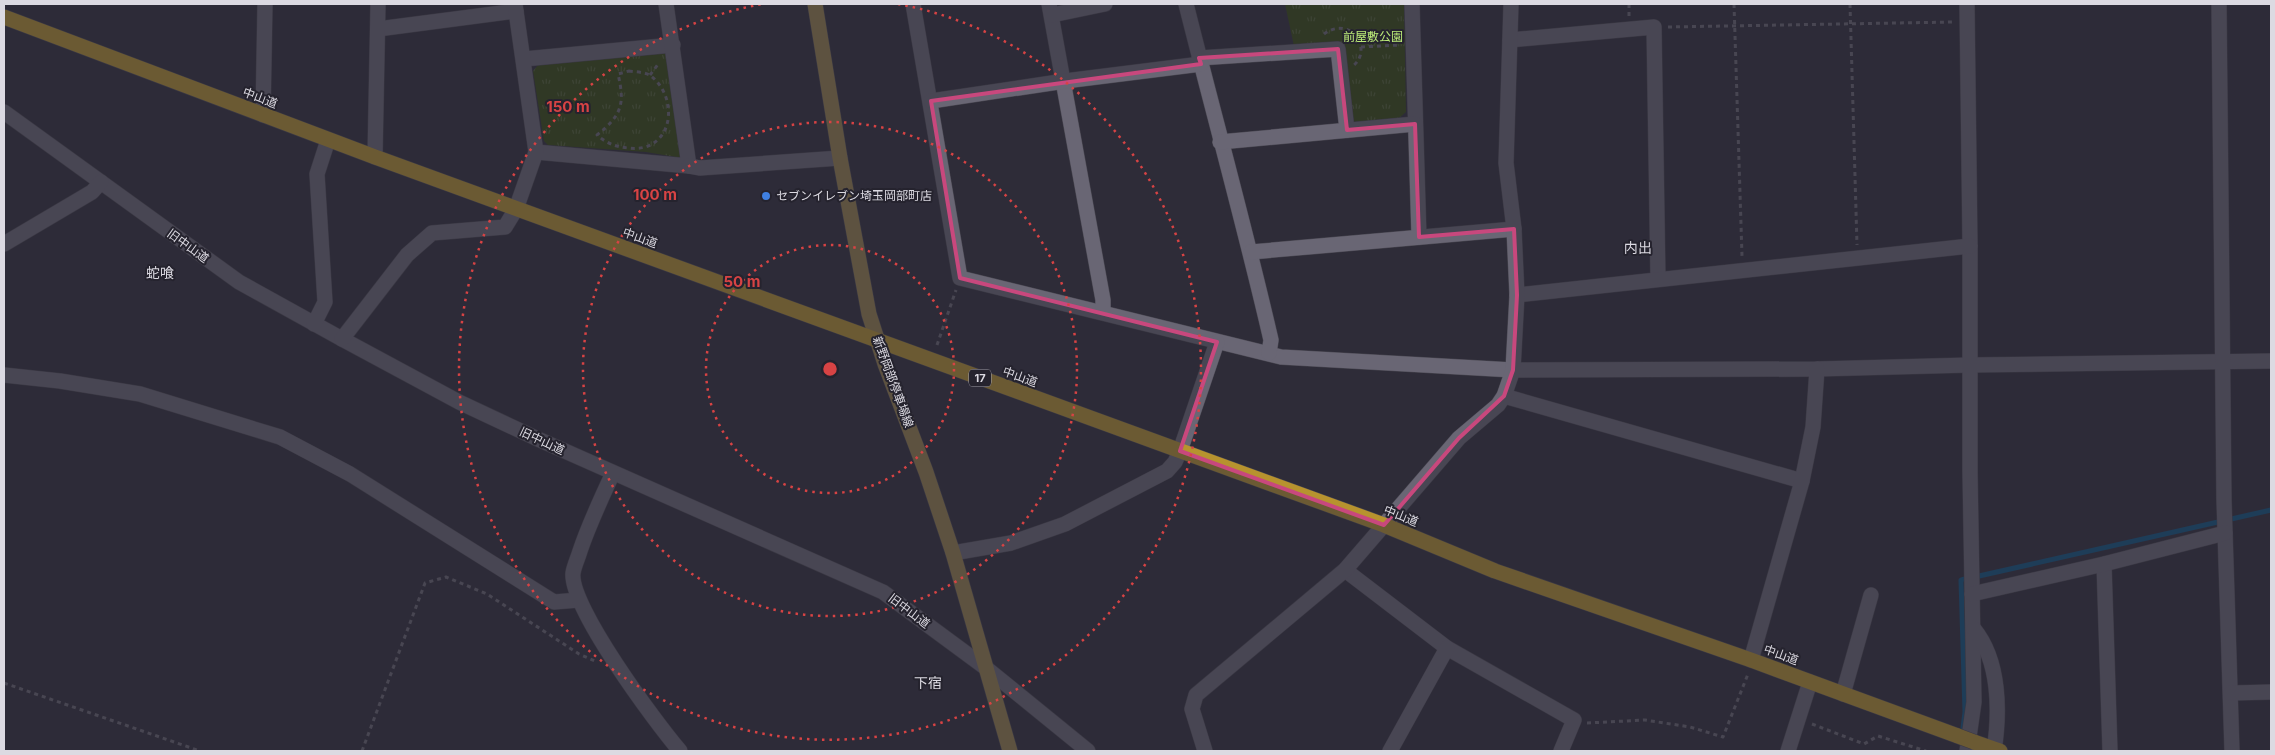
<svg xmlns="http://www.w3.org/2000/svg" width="2275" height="755" viewBox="0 0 2275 755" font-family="Inter,'Noto Sans JP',sans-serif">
<defs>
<pattern id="park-tufts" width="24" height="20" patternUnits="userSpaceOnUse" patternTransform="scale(1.25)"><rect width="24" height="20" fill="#33470e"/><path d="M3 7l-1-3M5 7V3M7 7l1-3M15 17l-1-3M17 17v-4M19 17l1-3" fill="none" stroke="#506131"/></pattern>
</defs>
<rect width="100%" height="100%" fill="#2e2c38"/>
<!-- park -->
<g fill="url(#park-tufts)">
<polygon points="1285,4 1404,4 1406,112 1398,119 1350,122 1341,43 1294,46"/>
<polygon points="666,53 682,158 646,152 548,145 544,141 533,71 539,64"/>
</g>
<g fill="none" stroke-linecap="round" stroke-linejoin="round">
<!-- stream -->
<g stroke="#0d527f" stroke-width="5">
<polyline points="1979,576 2271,510"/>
<polyline points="1963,728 1965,712 1961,580 1964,579"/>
</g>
<!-- minor casing -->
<g stroke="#4a4852" stroke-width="16">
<g id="minor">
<polyline points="913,4 960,278 1281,357 1513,370 1817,369 1970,365 2271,361"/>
<polyline points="1049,4 1103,300 1103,312"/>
<path d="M1186,4C1214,116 1245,227 1271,340L1269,353"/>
<polyline points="1412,4 1419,237"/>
<polyline points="1967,4 1970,246 1970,472 1974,702 1967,751"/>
<polyline points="2219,4 2224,500 2232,751"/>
<polyline points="1052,15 1105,4"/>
<polyline points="378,29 516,11"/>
<polyline points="1510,40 1654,27 1658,279"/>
<polyline points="1199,58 1338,49 1347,130"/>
<polyline points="524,59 673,45"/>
<polyline points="931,101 1065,81 1201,64"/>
<polyline points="4,112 239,282 342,339 459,402 540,440 883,592 986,668 1088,751"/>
<polyline points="263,115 265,4"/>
<polyline points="1220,142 1415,124"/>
<polyline points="536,152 689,166 666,4"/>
<polyline points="375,157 378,4"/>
<polyline points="689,166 700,168 840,158"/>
<polyline points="4,244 92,192 101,182"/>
<polyline points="1251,252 1514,229"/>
<polyline points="1517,295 1970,246"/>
<polyline points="314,324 325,302 317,174 328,140"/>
<polyline points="342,339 407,255 432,233 505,227 516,209 536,152 515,4"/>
<polyline points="4,375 60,381 140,394 280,437 350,474 554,602 579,600"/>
<polyline points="1504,396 1802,481"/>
<path d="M613,473C601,499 589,524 580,551C578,558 574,566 573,573C569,606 656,723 680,751"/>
<polyline points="953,553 1011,543 1065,524 1167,471 1175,462 1180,451 1217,342"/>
<polyline points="2104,564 2110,751"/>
<polyline points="1345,570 1447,648 1574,720 1561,751"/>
<polyline points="1972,594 2104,564 2225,533"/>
<path d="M1974,629C2000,661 2000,712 1994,751"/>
<polyline points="1751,660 1802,481 1813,427 1817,369"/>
<polyline points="2231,693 2271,692"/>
<polyline points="1843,694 1871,595"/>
<polyline points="1205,751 1192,709 1196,695 1345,570 1459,438 1498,405 1504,396 1513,370 1517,295 1514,229 1506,163 1511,4"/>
<polyline points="1390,751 1447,648"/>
<polyline points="1788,751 1810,682"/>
</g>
</g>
<!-- major casing -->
<g stroke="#4a4852" stroke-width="16">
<polyline id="major" points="815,4 840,158 869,314 885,364 926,472 953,553 1010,751"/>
</g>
<!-- highway casing -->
<g stroke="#4a4852" stroke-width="16">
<g id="highway">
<polyline points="4,17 375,157 1384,525 1495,571 1751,660 1958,736"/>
<polyline points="1974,742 2000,751"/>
</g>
</g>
<!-- path -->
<g stroke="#686671" stroke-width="3" stroke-dasharray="4 4" stroke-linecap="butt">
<polyline points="1629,4 1629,16"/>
<polyline points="1734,4 1742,256"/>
<polyline points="1850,4 1857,245"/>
<polyline points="1668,27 1954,22"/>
<path d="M1324,34C1335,26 1345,27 1356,34C1362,45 1364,56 1354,65"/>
<polyline points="1361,47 1400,45"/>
<path d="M629,71C636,72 646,72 651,76C681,100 672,154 628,148C616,147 606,143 597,135C622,115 625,104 618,74Z"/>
<polyline points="650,75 659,63"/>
<polyline points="937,345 956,290"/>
<polyline points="4,683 200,751"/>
<polyline points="1587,723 1645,720 1690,727 1723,737 1748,674"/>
<polyline points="1812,724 1864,744 1878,736 1926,751"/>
<polyline points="362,751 425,583 446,577 487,594 579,654 595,661"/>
</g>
<!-- minor -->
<use href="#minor" stroke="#696674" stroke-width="15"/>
<!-- major -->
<use href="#major" stroke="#98814a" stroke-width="15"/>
<!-- highway -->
<use href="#highway" stroke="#b7932e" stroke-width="15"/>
<!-- highway-bridge casing -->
<g stroke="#4a4852" stroke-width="16" stroke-linecap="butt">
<polyline id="highway-bridge" points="1958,736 1974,742"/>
</g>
<!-- highway-bridge -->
<use href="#highway-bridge" stroke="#b7932e" stroke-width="15"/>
</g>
<!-- marked area -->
<path d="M0 0H2275V755H0ZM1338,49L1347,130L1415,124L1419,237L1514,229L1517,295L1513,370L1504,396L1459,438L1384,525L1180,451L1217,342L960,278L931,101L1201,64L1199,58Z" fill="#2e2c38" fill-opacity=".55" fill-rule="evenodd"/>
<path fill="none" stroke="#c8487d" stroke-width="4" stroke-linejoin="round" d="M1338,49L1347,130L1415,124L1419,237L1514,229L1517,295L1513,370L1504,396L1459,438L1384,525L1180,451L1217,342L960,278L931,101L1201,64L1199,58Z"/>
<!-- distance rings -->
<g fill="none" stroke="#d74344" stroke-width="2.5" stroke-dasharray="2.5 5">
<circle cx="830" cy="369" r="124"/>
<circle cx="830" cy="369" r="247"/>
<path d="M898 4A371 371 0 1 1 762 4"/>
</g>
<!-- markers -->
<circle fill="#3f7fe0" stroke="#25232e" stroke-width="2" cx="766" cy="196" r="5"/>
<g text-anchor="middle" stroke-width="4" stroke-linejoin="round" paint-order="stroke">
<!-- shield labels -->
<rect fill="#25232e" stroke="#a5a3ac" stroke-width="1" x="969" y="369.5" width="22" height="17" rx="4"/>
<g font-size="11" font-weight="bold" fill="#dcdae2">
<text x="980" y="382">17</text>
</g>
<!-- park labels -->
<g font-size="12" fill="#bceb78" stroke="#25232e">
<text x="1373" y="41">前屋敷公園</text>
</g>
<!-- street labels -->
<g font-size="12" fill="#dcdae2" stroke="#25232e">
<text transform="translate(260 98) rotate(21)" y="4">中山道</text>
<text transform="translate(640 238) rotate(20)" y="4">中山道</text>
<text transform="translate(188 246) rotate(36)" y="4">旧中山道</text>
<text transform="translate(1020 377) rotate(20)" y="4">中山道</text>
<text transform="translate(893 382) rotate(70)" y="4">新野岡部停車場線</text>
<text transform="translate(542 441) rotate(25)" y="4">旧中山道</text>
<text transform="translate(1401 516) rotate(22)" y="4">中山道</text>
<text transform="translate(909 611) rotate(37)" y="4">旧中山道</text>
<text transform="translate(1781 655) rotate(20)" y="4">中山道</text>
</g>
<!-- poi labels -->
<g font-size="12" fill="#dcdae2" stroke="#25232e" text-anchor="start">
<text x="776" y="200">セブンイレブン埼玉岡部町店</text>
</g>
<!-- neighbourhood labels -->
<g font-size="14" fill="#dcdae2" stroke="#25232e">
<text x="1638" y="253">内出</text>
<text x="160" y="278">蛇喰</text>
<text x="928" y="688">下宿</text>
</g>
</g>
<circle cx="830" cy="369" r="8" fill="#d74344" stroke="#25232e" stroke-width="2.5"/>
<g font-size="15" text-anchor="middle" font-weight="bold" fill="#d74344" stroke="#25232e" stroke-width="4" stroke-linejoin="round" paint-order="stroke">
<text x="568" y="112">150 m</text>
<text x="655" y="200">100 m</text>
<text x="742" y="287">50 m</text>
</g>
<!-- border -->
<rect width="2275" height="755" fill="none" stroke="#dcdae2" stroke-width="10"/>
</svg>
